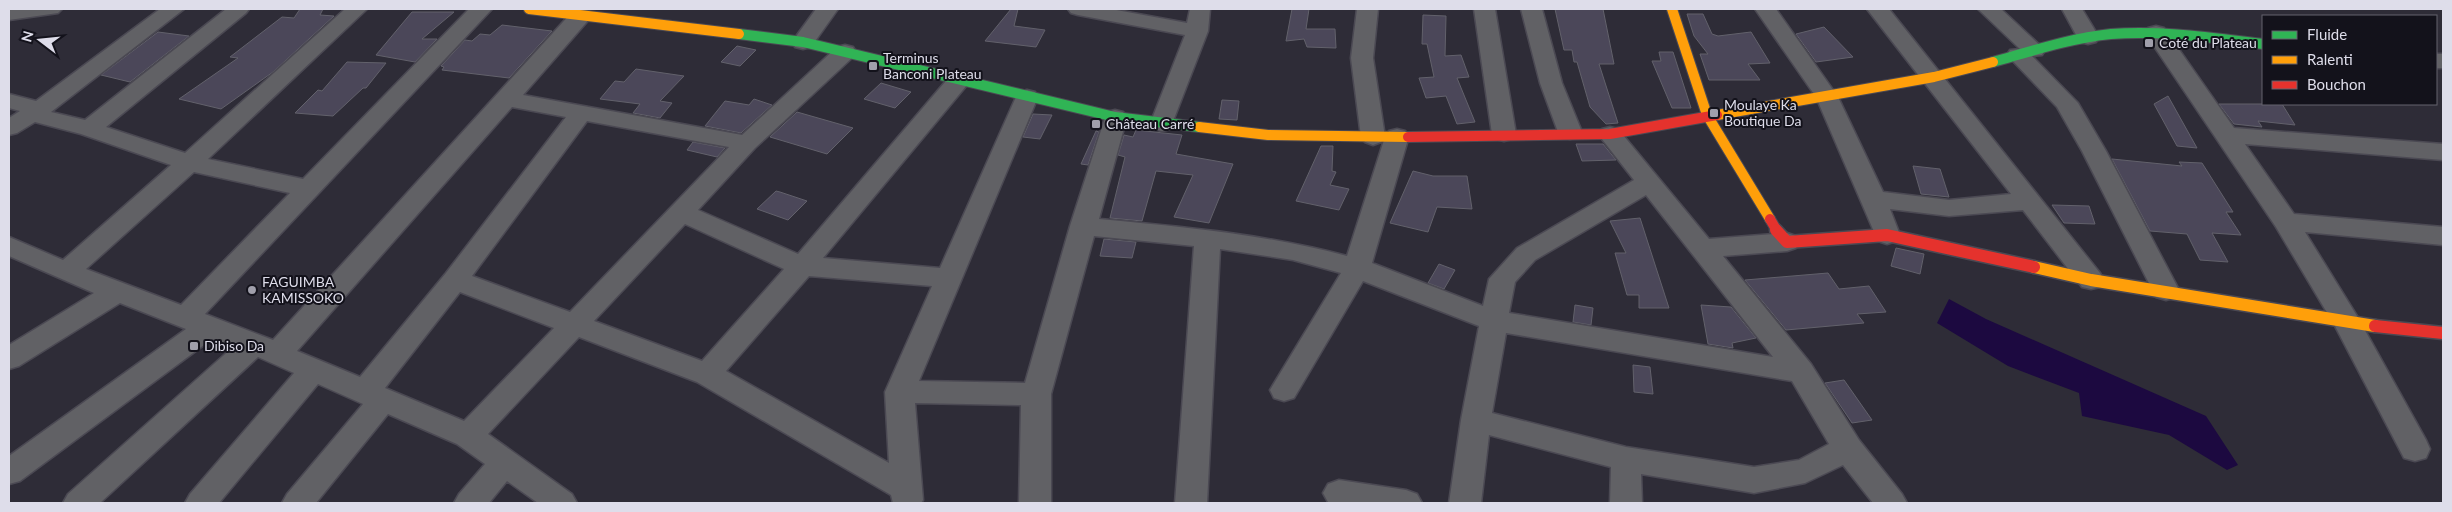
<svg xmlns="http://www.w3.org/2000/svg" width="2452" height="512" viewBox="0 0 2452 512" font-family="Lato,sans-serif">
<rect width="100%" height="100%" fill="#2e2c37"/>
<!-- water -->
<polygon fill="#1c0940" points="1949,299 1986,319 2206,416 2238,465 2227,470 2169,435 2082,416 2079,393 2008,366 1937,323"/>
<!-- building -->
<g fill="#4b4759" stroke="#62616b">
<polygon points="300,9 323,9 320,15 334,16 273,72 221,109 179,99 238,58 230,57 282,17 294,18"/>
<polygon points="1011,9 1018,9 1014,26 1045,30 1036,47 985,41"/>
<polygon points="1292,9 1309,9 1306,29 1335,29 1336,48 1307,47 1304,39 1286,41"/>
<polygon points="1555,9 1603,9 1614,64 1599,64 1618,123 1606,124 1590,107 1577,62 1574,62 1572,50 1564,50"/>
<polygon points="412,12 454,12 422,39 437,39 415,62 376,55"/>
<polygon points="1687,14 1703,14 1712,34 1718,36 1751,32 1770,63 1748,64 1760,80 1709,80 1700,54 1708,54 1694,36"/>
<polygon points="1423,15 1446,16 1445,56 1461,55 1469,77 1457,78 1475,122 1457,124 1446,96 1426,98 1419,78 1434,77 1427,44 1422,44"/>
<polygon points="502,25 552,31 509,78 442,70 444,67 441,66 465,40 472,41 480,34 490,35"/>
<polygon points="1824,27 1853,57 1816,62 1796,34"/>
<polygon points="158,32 189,36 130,82 101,75"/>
<polygon points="737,46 756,50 740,66 721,62"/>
<polygon points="1659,52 1673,52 1691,108 1672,108 1652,61 1661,61"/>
<polygon points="347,62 386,63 366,88 363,88 333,116 295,113 318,90 322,91"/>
<polygon points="636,69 684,76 660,101 672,103 660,118 633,113 640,104 600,99 615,81 624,82"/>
<polygon points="881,83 911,92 895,108 864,99"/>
<polygon points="2168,96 2197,148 2177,146 2154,104"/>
<polygon points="754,99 772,105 741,133 705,126 725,101 749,105"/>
<polygon points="1222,100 1239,101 1237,120 1219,119"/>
<polygon points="2219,104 2282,104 2295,125 2258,121 2262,127 2234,124"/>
<polygon points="797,112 853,128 827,154 770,137"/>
<polygon points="1033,114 1052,115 1040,139 1023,137"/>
<polygon points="1136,130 1182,135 1176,154 1233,164 1209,223 1174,217 1193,175 1156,171 1142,221 1110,218 1125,157 1118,155 1124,135 1133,137"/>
<polygon points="1096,131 1099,132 1088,165 1081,164"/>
<polygon points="693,142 725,148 717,157 687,150"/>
<polygon points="1576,144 1603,144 1616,160 1582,161"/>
<polygon points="1321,146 1333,146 1332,171 1336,172 1330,185 1349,189 1339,210 1296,201"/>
<polygon points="2112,159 2182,166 2179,162 2202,163 2233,212 2226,212 2241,235 2212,233 2228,262 2200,260 2187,234 2150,231"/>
<polygon points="1913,166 1940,169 1949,197 1921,194"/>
<polygon points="1413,171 1433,176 1467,176 1472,209 1437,207 1428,232 1390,223"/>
<polygon points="776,191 780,192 807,201 788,220 757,209"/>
<polygon points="2052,205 2089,206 2095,224 2064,223"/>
<polygon points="1640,218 1669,308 1639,308 1639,295 1627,295 1615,253 1626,253 1610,221"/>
<polygon points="1104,239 1136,242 1132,258 1100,256"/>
<polygon points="1896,248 1924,254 1920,274 1891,266"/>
<polygon points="1439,264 1455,270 1444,289 1428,283"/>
<polygon points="1828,273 1839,289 1869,286 1886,312 1857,314 1864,323 1786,330 1745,280"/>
<polygon points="1575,305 1593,308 1591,325 1573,322"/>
<polygon points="1701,305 1731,307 1756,338 1732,343 1733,348 1708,344"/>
<polygon points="1633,365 1650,367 1653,394 1634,392"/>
<polygon points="1844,380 1872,420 1852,423 1825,383"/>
</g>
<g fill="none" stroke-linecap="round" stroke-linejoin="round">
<!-- street casing -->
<g stroke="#4b4953" stroke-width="3">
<g id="street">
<polygon points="9,9 62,9 58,13 9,20"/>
<path d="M160,9H184L51,112L85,120L226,9H249L246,13L106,127L185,153L345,9H367L208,159L303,179L469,9H492L205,314L273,340L573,11L581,10L589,11L592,16L523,95L742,135L837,47L845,45L853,47L856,52L853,57L755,148L698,210L798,254L951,75L959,73L967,75L970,80L967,85L823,258L940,268L1016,97L1019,92L1027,90L1035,92L1038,97L919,381L1025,383L1070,226L1107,112L1115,110L1123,112L1127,117L1099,219C1184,227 1264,234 1347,256L1385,137L1381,142L1373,145L1365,142L1361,137L1351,58L1357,9H1378L1373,58L1385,137L1389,131L1397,129L1405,131L1409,136L1372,263L1483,306L1489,279L1517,248L1634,180L1598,134L1602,129L1610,127L1618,129L1709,239L1787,233L1796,236L1800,242L1796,248L1787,251L1723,256L1811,364L1859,440L1902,494L1907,503H1873L1843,465L1805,483L1754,493L1641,474L1642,503H1610L1611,467L1489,435L1481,503H1449L1461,420L1479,326L1363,281L1294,398L1284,401L1274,398L1270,390L1341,273L1293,260L1220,249L1207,503H1175L1194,246L1094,236L1051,394V503H1019L1021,405L915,403L923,500L921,503H893L891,495L697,382L579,337L488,434L572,494L577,503H538L507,481L489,503H454L459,494L485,464L457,444L388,414L316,503H282L287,494L363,404L318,384L219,503H185L190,494L294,373L258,357L100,503H63L68,494L233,347L212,339L20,481L9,484V456L186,329L120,303L19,366L9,369V345L94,293L9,256V237L63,260L171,165L81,134L35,122L17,133L9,135V118L20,111L9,108V94L36,101ZM512,107L566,117L446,273L360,377L297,351ZM587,121L729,147L570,312L472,276ZM194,172L290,193L181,305L86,269ZM1646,195L1773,357L1509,313L1515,282L1535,260ZM685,224L784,269L702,361L594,321ZM809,276L932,286L885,392L889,463L726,371ZM460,292L554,328L464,421L385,388ZM1506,333L1792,381L1829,444L1799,460L1754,467L1626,447L1492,413Z"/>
<polygon points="816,9 838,9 811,47 803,49 795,47 792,42"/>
<polygon points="1068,9 1111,9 1187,23 1190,9 1210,9 1208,31 1170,129 1162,131 1154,129 1150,124 1185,35 1078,15 1071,13"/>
<polygon points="1474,9 1495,9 1516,134 1512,139 1504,141 1496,139 1492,134"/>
<polygon points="1521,9 1542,9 1562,83 1582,132 1578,137 1570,139 1562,137 1558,132 1540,83"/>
<polygon points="1755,9 1776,9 1838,97 1883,192 1949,200 2011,194 1867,9 1889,9 2100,273 2104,280 2100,287 2091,289 2082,287 2023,210 1949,216 1890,209 1900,235 1896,241 1887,244 1878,241 1816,97"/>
<polygon points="1978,9 2001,9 2045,50 2042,55 2032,56 2078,103 2106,151 2179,290 2176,297 2166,300 2156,297 2082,151 2057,107 2007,55 2010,50 2020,49"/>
<polygon points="2062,9 2082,9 2099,37 2096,42 2088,44 2080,42"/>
<polygon points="2156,26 2164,28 2234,128 2443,144 2443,160 2245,144 2294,214 2443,227 2443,245 2305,232 2357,316 2426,440 2430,449 2426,458 2415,461 2404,458 2335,326 2276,227 2145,33 2148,28"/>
<rect x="2436" y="54" width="7" height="14"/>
<polygon points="1339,480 1406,490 1417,494 1422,503 1328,502 1323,493 1328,484"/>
</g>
</g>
<!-- fast casing -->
<g stroke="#4b4953" stroke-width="12">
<g id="fast">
<polyline points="739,34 803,42 1115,117 1199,127"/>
<path d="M1993,62C2032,51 2071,38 2111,34C2162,30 2213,38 2263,44"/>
</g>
</g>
<!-- slow-far1 casing -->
<g stroke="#4b4953" stroke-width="12">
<g id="slow-far1">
<polyline points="529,9 739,34"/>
<polyline points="1672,9 1707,115 1770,219"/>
<polyline points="1717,115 1934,77 1993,62"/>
<polyline points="1199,127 1268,135 1408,137"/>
</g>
</g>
<!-- slow casing -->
<g stroke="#4b4953" stroke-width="15">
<polyline id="slow" points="2034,267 2091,280 2375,326"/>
</g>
<!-- jam-far1 casing -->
<g stroke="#4b4953" stroke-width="12">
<g id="jam-far1">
<polyline points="1408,137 1610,134 1717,115"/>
<polyline points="1770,219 1777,231"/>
</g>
</g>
<!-- jam casing -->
<g stroke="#4b4953" stroke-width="15">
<g id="jam">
<polyline points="1776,230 1787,242 1887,235 2034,267"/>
<polyline points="2375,326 2443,333"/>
</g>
</g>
<!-- street -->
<use href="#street" fill="#616165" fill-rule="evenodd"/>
<!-- fast -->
<use href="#fast" stroke="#30b455" stroke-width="10"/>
<!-- slow-far1 -->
<use href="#slow-far1" stroke="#ff9f0a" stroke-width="10"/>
<!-- slow -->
<use href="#slow" stroke="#ff9f0a" stroke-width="12"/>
<!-- jam-far1 -->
<use href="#jam-far1" stroke="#e5322d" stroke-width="10"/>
<!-- jam -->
<use href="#jam" stroke="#e5322d" stroke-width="12"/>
</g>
<!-- markers -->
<g fill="#a09fab" stroke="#13121b" stroke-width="2">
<rect x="2144" y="38" width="10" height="10" rx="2.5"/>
<rect x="868" y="61" width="10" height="10" rx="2.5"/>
<rect x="1709" y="108" width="10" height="10" rx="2.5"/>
<rect x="1091" y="119" width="10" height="10" rx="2.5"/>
<circle cx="252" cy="290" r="5"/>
<rect x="189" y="341" width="10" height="10" rx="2.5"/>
</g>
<g text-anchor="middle" stroke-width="4" stroke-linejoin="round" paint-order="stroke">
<!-- poi labels -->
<g font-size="14" fill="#deddea" stroke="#13121b" text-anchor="start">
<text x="2159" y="48">Coté du Plateau</text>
<text x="883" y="63">Terminus<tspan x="883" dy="16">Banconi Plateau</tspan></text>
<text x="1724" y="110">Moulaye Ka<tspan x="1724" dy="16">Boutique Da</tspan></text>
<text x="1106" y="129">Château Carré</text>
<text x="262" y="287">FAGUIMBA<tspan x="262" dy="16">KAMISSOKO</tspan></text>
<text x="204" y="351">Dibiso Da</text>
</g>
</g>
<!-- border -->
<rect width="2452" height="512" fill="none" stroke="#deddea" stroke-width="20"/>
<!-- legend -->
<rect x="2262" y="15" width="175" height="90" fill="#13121b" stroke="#64636e"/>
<rect x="2272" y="31" width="25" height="8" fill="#30b455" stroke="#64636e"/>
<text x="2307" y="40" font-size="15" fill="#deddea">Fluide</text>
<rect x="2272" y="56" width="25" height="8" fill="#ff9f0a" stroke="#64636e"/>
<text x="2307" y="65" font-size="15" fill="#deddea">Ralenti</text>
<rect x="2272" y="81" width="25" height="8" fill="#e5322d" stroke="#64636e"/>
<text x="2307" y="90" font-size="15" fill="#deddea">Bouchon</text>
<!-- north arrow -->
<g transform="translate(40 40) rotate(286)" stroke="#13121b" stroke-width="4" paint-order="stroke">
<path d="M0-4L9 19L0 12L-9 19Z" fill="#deddea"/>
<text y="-8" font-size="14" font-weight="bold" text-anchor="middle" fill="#deddea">N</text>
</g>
</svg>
